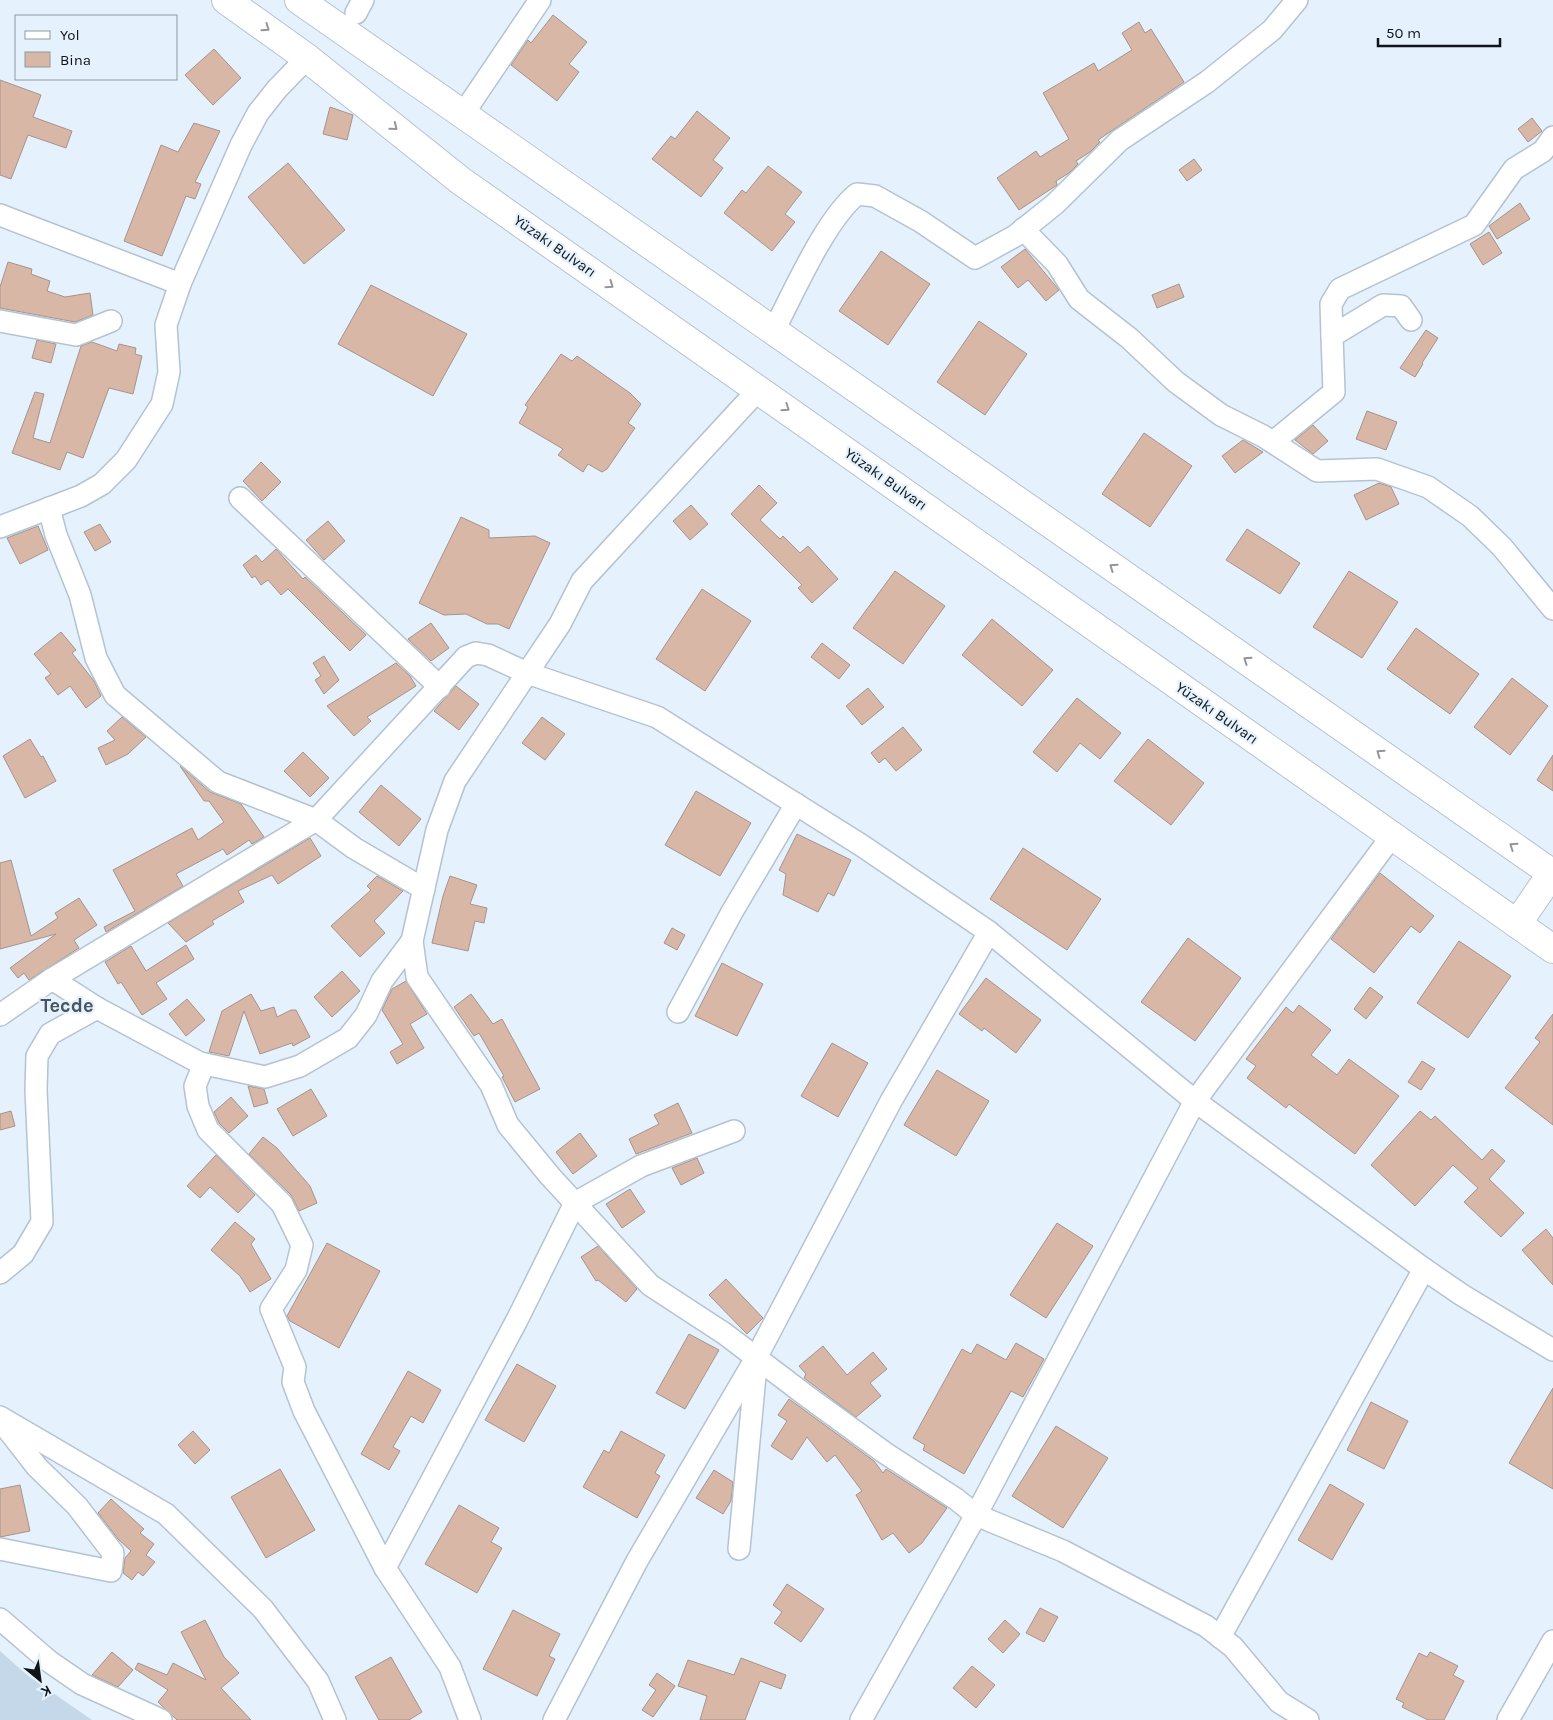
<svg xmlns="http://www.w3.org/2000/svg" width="1553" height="1720" viewBox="0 0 1553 1720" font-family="Karla,sans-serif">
<rect width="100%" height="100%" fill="#e5f2fd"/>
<!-- green -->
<polygon fill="#c4d8ea" points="0,1651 27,1675 92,1720 0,1720"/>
<!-- building -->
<g fill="#d9b7a7" stroke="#a6938b">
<polygon points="553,15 587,42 569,64 579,72 557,101 511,65 528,40 531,43"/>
<polygon points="1139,22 1145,33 1151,29 1184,82 1098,140 1100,142 1090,152 1076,161 1078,164 1069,173 1056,181 1057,185 1019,210 997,178 1036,151 1040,157 1069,139 1043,93 1094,63 1098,71 1132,50 1122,33"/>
<polygon points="214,49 241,78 213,105 185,75"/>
<polygon points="0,80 41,95 33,117 72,131 66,148 28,135 11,179 0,175"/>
<polygon points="330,107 353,115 347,140 323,134"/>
<polygon points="697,111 730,138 713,160 723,168 701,197 652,159 671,136 675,139"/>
<polygon points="1532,118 1542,131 1528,142 1518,129"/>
<polygon points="194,123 220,131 195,182 201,184 195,199 186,196 162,256 124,241 161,145 178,152"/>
<polygon points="1194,159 1202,170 1187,181 1179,170"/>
<polygon points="288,163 345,230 304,264 248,197"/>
<polygon points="768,166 802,192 785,214 795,222 772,251 724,213 742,190 746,193"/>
<polygon points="1520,203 1530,219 1497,239 1489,226"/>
<polygon points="1489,232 1502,253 1483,265 1470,244"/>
<polygon points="1025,249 1059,290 1046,301 1028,280 1018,288 1001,267"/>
<polygon points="881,251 930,284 888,345 839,311"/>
<polygon points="8,262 32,269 31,274 50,281 47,291 65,297 90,293 93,315 75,322 0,308 0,287"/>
<polygon points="1179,284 1184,297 1157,308 1152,295"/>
<polygon points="371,285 467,334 433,396 338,344"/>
<polygon points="979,321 1027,354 985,415 937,382"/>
<polygon points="1426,330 1438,338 1422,363 1423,364 1415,377 1400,368"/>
<polygon points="37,340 56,344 51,363 32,358"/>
<polygon points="92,342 117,351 119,344 136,348 135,354 142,356 133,394 109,388 83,458 67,452 60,470 12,453 35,392 44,394 33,438 50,443 81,346"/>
<polygon points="561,354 572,361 577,356 630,393 641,404 628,423 635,428 607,469 602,472 588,464 583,472 558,455 563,449 519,423 528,407 525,405"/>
<polygon points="1367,411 1397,422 1386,450 1356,439"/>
<polygon points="1313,425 1328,441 1313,454 1295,440"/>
<polygon points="1144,433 1192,466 1150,527 1102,494"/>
<polygon points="1243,440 1263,452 1235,473 1222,456"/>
<polygon points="261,462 281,482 262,501 243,481"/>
<polygon points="1379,483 1391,487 1399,504 1366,520 1354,495"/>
<polygon points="759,485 777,503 760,520 780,539 783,536 800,553 808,546 838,579 812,603 798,588 802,585 731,514"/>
<polygon points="691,505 708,524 690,540 673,521"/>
<polygon points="461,517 489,530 489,538 535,536 550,543 509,629 498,624 487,624 466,614 444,615 419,603"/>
<polygon points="328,521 345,541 324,560 306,540"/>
<polygon points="100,524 111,542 95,551 84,532"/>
<polygon points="38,526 48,550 20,564 7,538"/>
<polygon points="1247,529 1300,563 1280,594 1226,560"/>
<polygon points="276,549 303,579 305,577 366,635 350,651 288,589 281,595 268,580 261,585 255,576 252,578 243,565 256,555 262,562"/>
<polygon points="895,571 945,606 903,664 853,628"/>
<polygon points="1349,571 1398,602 1362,658 1313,627"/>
<polygon points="702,589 751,621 705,691 656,659"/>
<polygon points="992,619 1053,670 1022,706 962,655"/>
<polygon points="431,623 449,648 431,661 408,639"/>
<polygon points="1416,628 1479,674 1450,714 1387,669"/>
<polygon points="61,632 76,650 72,653 94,681 101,696 86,708 70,686 58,695 45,678 51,674 34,654"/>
<polygon points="822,643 850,665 839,679 811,657"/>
<polygon points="324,656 339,680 324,694 315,680 321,676 313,663"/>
<polygon points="396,663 410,676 416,686 367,717 371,721 354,736 327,706"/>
<polygon points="1512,678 1548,706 1510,755 1474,727"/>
<polygon points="456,686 479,704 459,730 434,711"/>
<polygon points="868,688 884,707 862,725 846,706"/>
<polygon points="1077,698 1121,733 1100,759 1080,743 1057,772 1033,752"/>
<polygon points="122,717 146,737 128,754 106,765 98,748 115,740 107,731"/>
<polygon points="542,717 565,734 545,760 522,743"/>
<polygon points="903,727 922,750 896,771 885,758 879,763 871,753"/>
<polygon points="30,739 41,757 43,756 56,781 25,798 3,756"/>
<polygon points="1148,739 1204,783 1171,825 1114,781"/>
<polygon points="303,752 329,778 310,797 284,771"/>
<polygon points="1553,755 1553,791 1537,780"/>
<polygon points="180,766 210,792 241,804 264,837 252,844 249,840 227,855 223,849 176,874 183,886 106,932 104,927 135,911 113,870 192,828 198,840 224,822 209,801 204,801"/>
<polygon points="381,785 421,819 399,846 359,812"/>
<polygon points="696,791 751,823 720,876 665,845"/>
<polygon points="797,834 851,860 834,896 828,893 818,912 783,895 786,874 779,870"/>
<polygon points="310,838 321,856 278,884 272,875 238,891 244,902 212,921 214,924 186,942 168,923"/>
<polygon points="1023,848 1101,899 1067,950 990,899"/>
<polygon points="11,860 31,936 58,918 55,913 79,898 97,925 74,940 79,948 29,980 24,973 18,978 10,968 56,934 0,949 0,863"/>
<polygon points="1380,873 1434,916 1420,933 1411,926 1374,973 1331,939"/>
<polygon points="377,876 403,891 374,921 385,933 360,957 331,926 371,890 367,886"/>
<polygon points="450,876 477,885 470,904 487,908 484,923 475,921 468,951 432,943 443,896"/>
<polygon points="672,928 685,935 677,950 664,943"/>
<polygon points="1188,938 1241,978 1195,1041 1141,1002"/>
<polygon points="1459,941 1511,976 1468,1038 1417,1003"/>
<polygon points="186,945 194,959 156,983 167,999 142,1015 121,982 118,984 105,962 131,946 146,971"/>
<polygon points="722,963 763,984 737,1036 695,1016"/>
<polygon points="342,971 360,991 332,1017 314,997"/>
<polygon points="986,978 1041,1020 1016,1053 984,1028 982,1031 959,1014"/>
<polygon points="406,981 427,1014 410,1024 424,1048 397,1064 390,1052 403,1044 382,1010 392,989"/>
<polygon points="1370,987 1383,997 1366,1019 1354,1009"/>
<polygon points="251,994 261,1011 274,1007 277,1017 291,1010 296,1010 310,1037 293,1046 292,1043 260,1054 244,1011 229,1056 209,1052 222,1011"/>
<polygon points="471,994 493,1024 502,1019 540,1089 515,1102 502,1077 504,1076 479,1033 474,1036 454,1007"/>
<polygon points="187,999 205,1020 186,1036 169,1014"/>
<polygon points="1299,1005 1331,1030 1311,1055 1337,1075 1349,1059 1399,1096 1355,1154 1289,1104 1286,1108 1247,1078 1256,1066 1246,1059 1286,1007 1293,1013"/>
<polygon points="1553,1014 1553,1125 1505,1088 1540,1042 1535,1038"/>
<polygon points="832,1043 868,1063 838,1117 801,1096"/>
<polygon points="1422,1061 1435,1069 1421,1090 1408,1082"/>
<polygon points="937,1070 989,1101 956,1156 904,1125"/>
<polygon points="248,1086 264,1089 268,1103 254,1107"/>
<polygon points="311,1089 327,1116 293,1136 277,1109"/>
<polygon points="231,1097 248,1116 229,1133 219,1123 214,1112"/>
<polygon points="678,1103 692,1133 636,1154 629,1139 659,1124 654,1115"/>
<polygon points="11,1111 15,1126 0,1130 0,1114"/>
<polygon points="1420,1111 1431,1120 1435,1116 1482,1160 1492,1149 1505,1161 1489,1179 1524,1213 1501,1237 1464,1202 1478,1188 1453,1165 1415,1206 1371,1165"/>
<polygon points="580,1133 597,1156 573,1174 556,1152"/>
<polygon points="263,1137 277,1148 310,1186 317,1203 299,1211 291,1195 249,1154"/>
<polygon points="216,1155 255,1195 238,1213 210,1187 200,1198 187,1186"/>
<polygon points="697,1158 704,1173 681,1185 672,1168"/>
<polygon points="630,1189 645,1212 622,1228 606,1204"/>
<polygon points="235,1222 255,1239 251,1244 271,1279 250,1292 240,1276 211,1250"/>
<polygon points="1057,1223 1093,1246 1046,1318 1010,1295"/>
<polygon points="1546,1229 1553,1238 1553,1285 1522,1250"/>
<polygon points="327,1243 380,1271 339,1348 290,1321 287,1316"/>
<polygon points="598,1246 637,1289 626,1302 598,1280 596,1281 581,1257"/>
<polygon points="726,1279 763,1318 747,1334 709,1295"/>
<polygon points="689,1334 719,1350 685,1409 656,1393"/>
<polygon points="1016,1343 1044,1359 1023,1397 1011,1391 964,1474 923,1450 925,1445 913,1438 962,1349 971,1354 977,1344 1006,1360"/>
<polygon points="823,1346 847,1375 873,1352 887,1369 870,1383 881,1396 856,1417 804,1378 806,1374 799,1366"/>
<polygon points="517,1364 556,1386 524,1442 485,1420"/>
<polygon points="408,1371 441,1390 423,1423 411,1416 393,1447 400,1451 389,1470 361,1454"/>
<polygon points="1553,1388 1553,1489 1509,1463"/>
<polygon points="789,1399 874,1461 883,1473 886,1469 947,1508 922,1543 909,1553 893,1533 882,1540 856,1495 862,1491 835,1455 827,1462 807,1437 792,1460 771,1446 787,1421 778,1415"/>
<polygon points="1371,1402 1408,1421 1384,1469 1347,1450"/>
<polygon points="1056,1426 1108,1458 1063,1528 1012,1496"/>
<polygon points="193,1431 210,1450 195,1464 178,1445"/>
<polygon points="621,1431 665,1455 655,1473 660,1476 637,1518 583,1487 604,1450 609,1453"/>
<polygon points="280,1469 315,1530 266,1558 231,1497"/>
<polygon points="714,1470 733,1482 731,1501 723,1514 696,1498"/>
<polygon points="1330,1484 1364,1504 1332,1560 1298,1540"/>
<polygon points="20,1485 30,1531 0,1537 0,1489"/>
<polygon points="111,1499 144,1529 140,1533 154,1544 146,1555 155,1562 143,1576 138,1572 132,1580 123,1573 125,1558 131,1551 118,1539 98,1513"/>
<polygon points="459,1505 499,1528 491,1542 502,1548 477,1593 425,1564"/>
<polygon points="787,1584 824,1609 801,1642 774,1623 782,1612 773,1605"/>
<polygon points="1040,1608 1058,1617 1044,1642 1026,1633"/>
<polygon points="513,1610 560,1634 549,1656 555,1659 537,1696 483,1669"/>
<polygon points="205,1620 224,1657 239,1673 221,1688 251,1720 177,1720 158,1702 168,1690 135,1669 138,1663 167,1675 173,1663 206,1680 181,1632"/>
<polygon points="1005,1620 1020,1634 1003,1653 988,1639"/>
<polygon points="112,1652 133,1670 118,1687 92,1675"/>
<polygon points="1430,1652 1458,1666 1453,1675 1464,1681 1444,1720 1428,1720 1402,1707 1404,1703 1396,1699 1419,1653 1427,1657"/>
<polygon points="391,1657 422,1712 409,1720 379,1720 355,1677"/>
<polygon points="741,1658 786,1675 781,1689 760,1681 745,1720 700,1720 707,1696 678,1686 688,1660 734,1675"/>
<polygon points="972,1666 995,1685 976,1708 953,1688"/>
<polygon points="657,1673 675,1686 653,1717 642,1710 656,1690 649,1685"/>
</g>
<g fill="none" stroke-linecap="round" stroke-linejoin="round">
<!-- minor casing -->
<g stroke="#b4c3d1" stroke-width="24">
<g id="minor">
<polyline points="356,13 363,0"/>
<polyline points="463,114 540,0"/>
<polyline points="0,215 180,284"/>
<polyline points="1023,229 1057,264 1079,299 1129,338 1176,382 1221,415 1263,436 1317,471 1377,469 1428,487 1470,516 1502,547 1553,609"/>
<polyline points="0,321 76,335 111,321"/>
<path d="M774,330C794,292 825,220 857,194L875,196L920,221L975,258L1015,236L1055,204L1120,140L1207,82L1272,30L1297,0"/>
<polyline points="1332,336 1331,304 1340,289 1474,225 1514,169 1543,151 1553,137"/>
<polyline points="759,389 582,581 560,624 455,781 437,830 412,941 417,977 491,1085 508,1125 550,1176 650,1285 725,1334 808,1397 885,1453 956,1499 976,1515 1063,1551 1206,1626 1233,1647 1279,1702 1308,1720"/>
<polyline points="1273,442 1334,392 1332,336 1383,305 1401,306 1411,320"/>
<polyline points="240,498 440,687"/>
<polyline points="49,508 56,535 80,595 96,658 115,695 218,782 316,820 354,848 424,889"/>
<polyline points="0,527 81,496 102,484 126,460 162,404 169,372 166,325 180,284 241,145 258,113 277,89 307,58"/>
<polyline points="52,979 97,1008 200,1063 265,1077 300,1066 348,1038 366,1015 382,981 412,941"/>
<polyline points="678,1012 732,912 796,804"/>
<polyline points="0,1015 52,979 316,820 466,657 476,653 488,655 527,673 657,717 861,845 989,932 1195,1101 1424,1269 1462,1295 1553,1350"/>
<polyline points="204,1064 195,1086 198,1106 208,1130 282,1204 302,1245 296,1270 271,1309 295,1367 293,1382 304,1411 385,1568 450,1667 470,1720"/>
<polyline points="0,1273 23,1254 42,1222 36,1090 37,1056 50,1034 97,1008"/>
<polyline points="0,1417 166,1514 263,1609 318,1681 335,1720"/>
<polyline points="0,1549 111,1571 113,1553 77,1506 37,1467 5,1426"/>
<polyline points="739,1549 756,1365"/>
<polyline points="385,1568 517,1320 575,1203 641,1166 734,1131"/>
<polyline points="0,1619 50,1662 82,1684 161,1720"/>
<polyline points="1220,1637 1424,1269"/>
<polyline points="554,1720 637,1561 756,1358 891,1101 989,932"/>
<polyline points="861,1720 976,1515 1195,1101 1392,836"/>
<polyline points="1508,1720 1553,1641"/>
</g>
</g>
<!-- major casing -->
<g stroke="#b4c3d1" stroke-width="30">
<g id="major">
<polyline points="226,0 307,58 461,181 1553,949"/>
<polyline points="299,0 1553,874"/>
<polyline points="1517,924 1552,873"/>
</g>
</g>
<!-- minor -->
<use href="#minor" stroke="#fff" stroke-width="21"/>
<!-- major -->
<use href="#major" stroke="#fff" stroke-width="28"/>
</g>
<!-- one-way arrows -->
<defs><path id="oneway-chevron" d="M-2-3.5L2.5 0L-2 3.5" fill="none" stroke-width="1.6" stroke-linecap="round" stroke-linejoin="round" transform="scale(1.25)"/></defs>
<g stroke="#939598">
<use href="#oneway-chevron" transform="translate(266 28) rotate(35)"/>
<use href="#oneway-chevron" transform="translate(394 127) rotate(39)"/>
<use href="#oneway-chevron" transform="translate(610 285) rotate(35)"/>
<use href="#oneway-chevron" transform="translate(786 408) rotate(35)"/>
<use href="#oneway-chevron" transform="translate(1113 567) rotate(-145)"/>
<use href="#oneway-chevron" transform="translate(1247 660) rotate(-145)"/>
<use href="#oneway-chevron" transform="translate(1380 753) rotate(-145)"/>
<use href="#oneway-chevron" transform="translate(1513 846) rotate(-145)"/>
</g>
<g text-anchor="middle" stroke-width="4.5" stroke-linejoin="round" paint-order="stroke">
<!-- street labels -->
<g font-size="15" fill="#0f1419" stroke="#e5f2fd">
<text transform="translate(555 246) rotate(35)" y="5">Yüzakı Bulvarı</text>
<text transform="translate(886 479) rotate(35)" y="5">Yüzakı Bulvarı</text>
<text transform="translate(1217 713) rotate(35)" y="5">Yüzakı Bulvarı</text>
</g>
<!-- district labels -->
<g font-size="20" font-weight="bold" fill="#485561" stroke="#e5f2fd">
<text x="67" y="1012">Tecde</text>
</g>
</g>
<!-- legend -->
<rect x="15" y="15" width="162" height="65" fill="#e5f2fd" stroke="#8f99a2"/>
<rect x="25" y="31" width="25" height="8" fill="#ffffff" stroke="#8f99a2"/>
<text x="60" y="40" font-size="15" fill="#0f1419">Yol</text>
<rect x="25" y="52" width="25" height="15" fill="#d9b7a7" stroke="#8f99a2"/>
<text x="60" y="65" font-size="15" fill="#0f1419">Bina</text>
<!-- north arrow -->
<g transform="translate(40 1680) rotate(151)" stroke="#e5f2fd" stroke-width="4" paint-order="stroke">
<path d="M0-4L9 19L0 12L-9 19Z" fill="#0f1419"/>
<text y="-8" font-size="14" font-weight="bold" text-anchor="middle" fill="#0f1419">K</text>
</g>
<!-- scale -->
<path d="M1378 38v8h122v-8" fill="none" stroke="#0f1419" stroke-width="2.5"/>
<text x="1386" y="38" font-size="15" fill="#0f1419" stroke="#e5f2fd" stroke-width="4" paint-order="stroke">50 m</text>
</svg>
